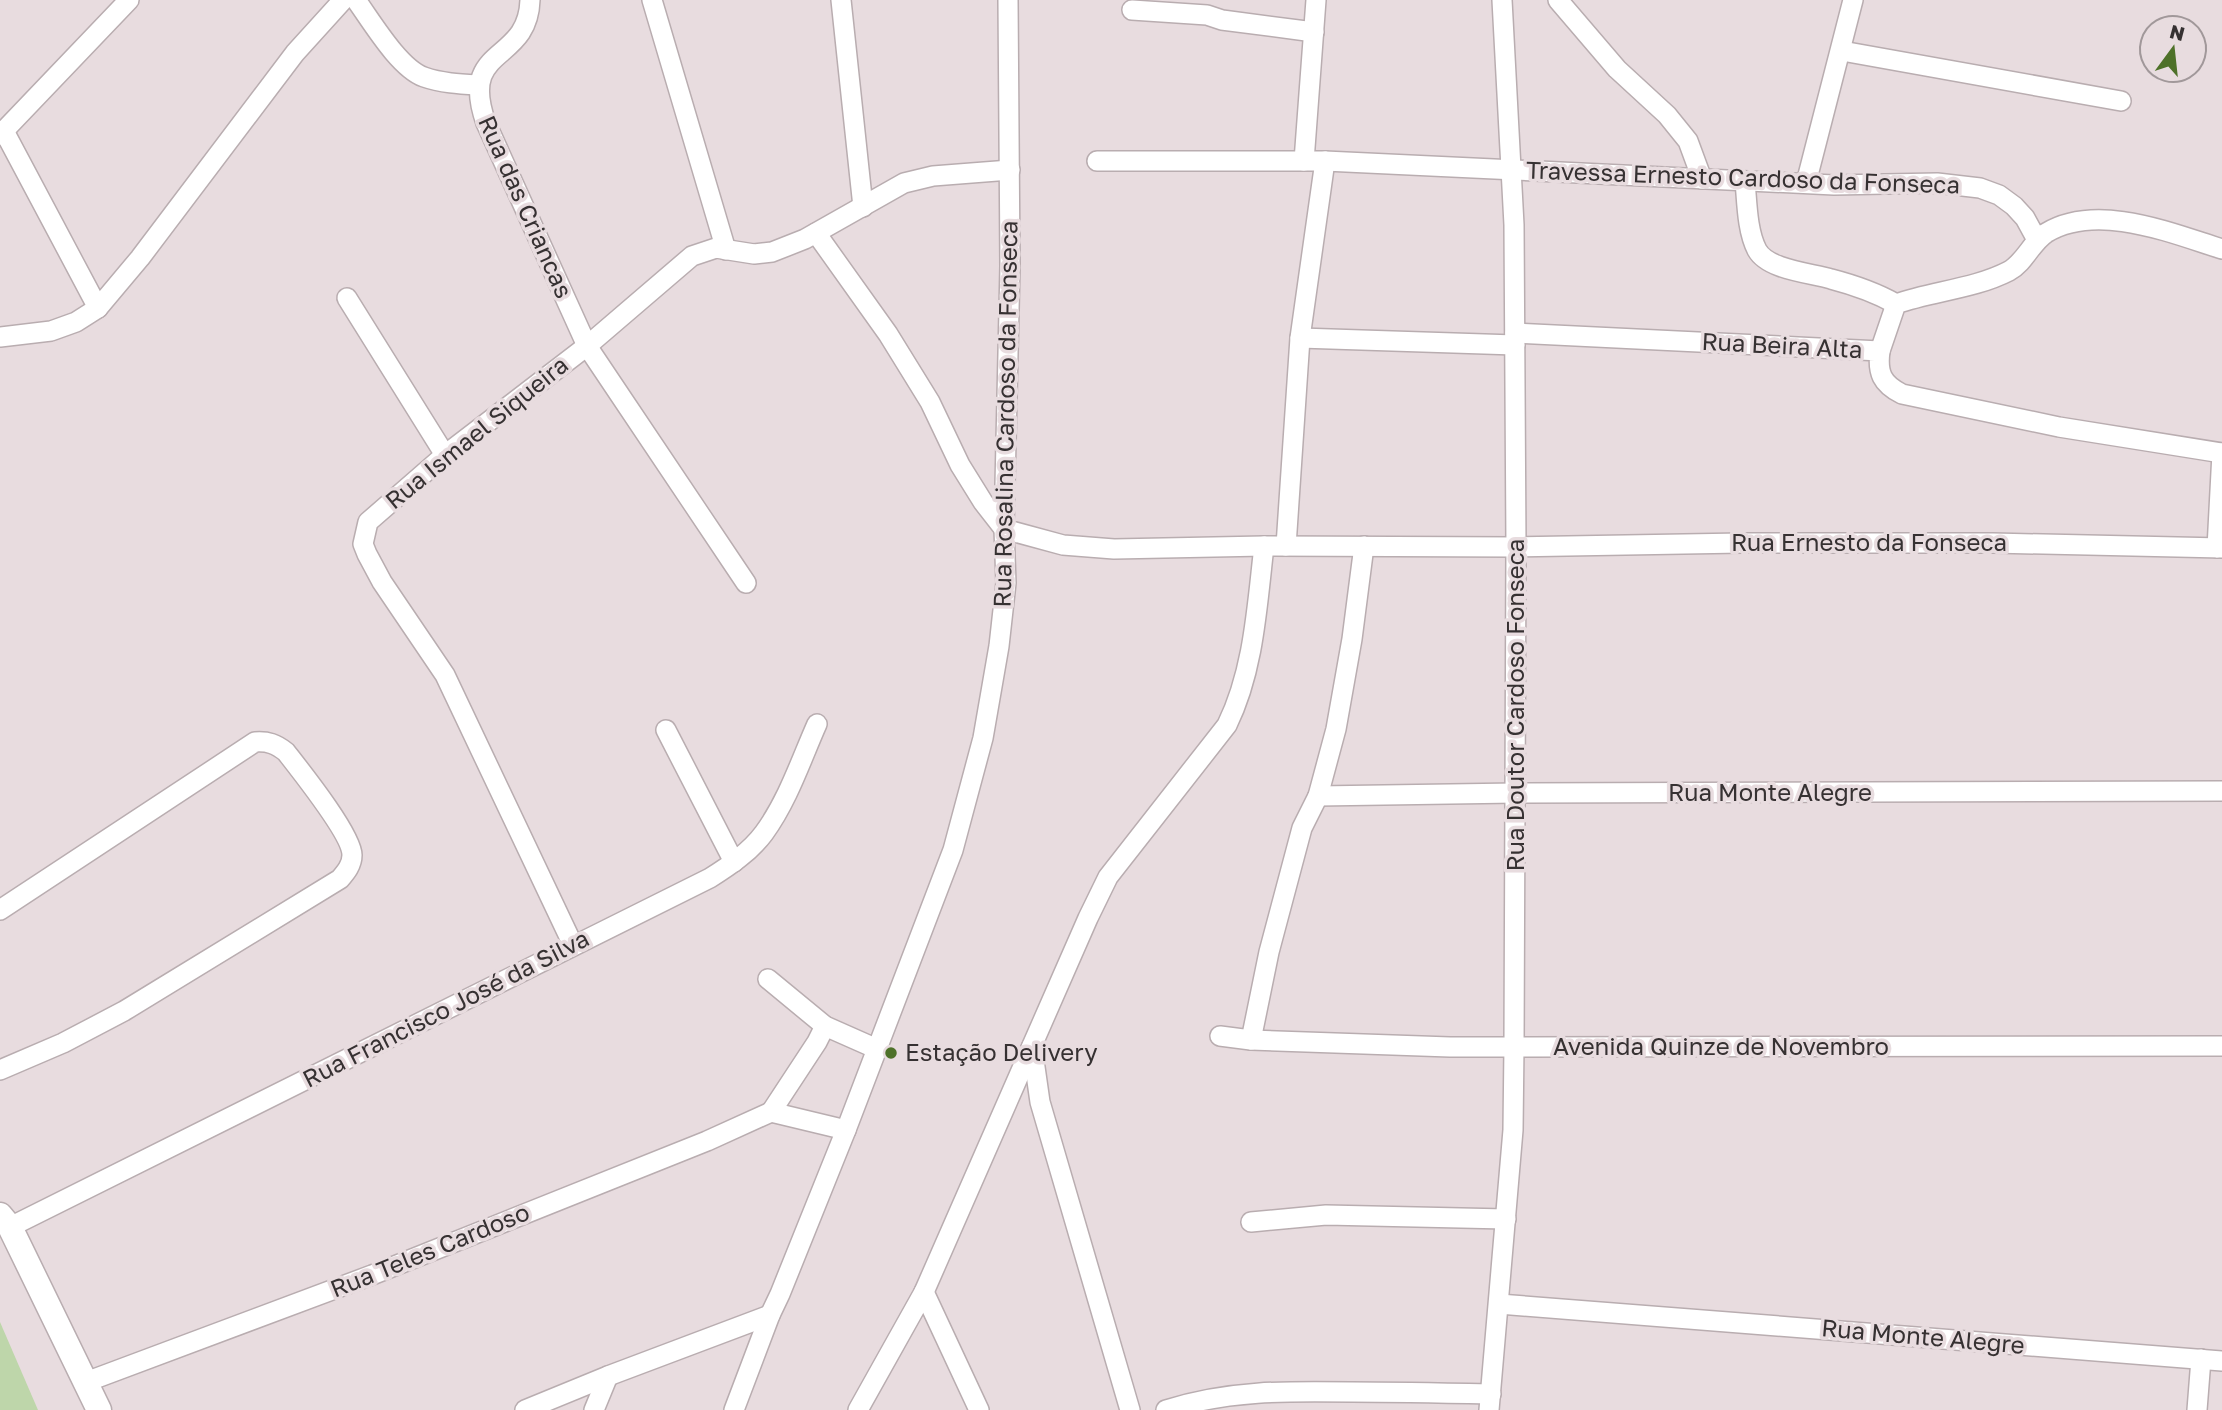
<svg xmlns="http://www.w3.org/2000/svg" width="2222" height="1410" viewBox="0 0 2222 1410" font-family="'Golos Text',sans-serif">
<rect width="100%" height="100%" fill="#e8dcdf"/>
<!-- green -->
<polygon fill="#bed6aa" points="0,1322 38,1410 0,1410"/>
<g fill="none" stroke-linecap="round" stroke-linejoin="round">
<!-- minor casing -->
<g stroke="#b9adb0" stroke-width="22">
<g id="minor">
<path d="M356,0C372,22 399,68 424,77C441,83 460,84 478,85"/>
<path d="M530,0C528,65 458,44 486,123L587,346L746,583"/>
<polyline points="652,0 726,250"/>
<polyline points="841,0 863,207"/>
<polyline points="1558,0 1617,69 1667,115 1688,141 1702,179"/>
<polyline points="1132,10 1207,15 1222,20 1314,32"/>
<polyline points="1842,51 2121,101"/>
<polyline points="4,131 98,308"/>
<polyline points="0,135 129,0"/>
<polyline points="1097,161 1325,161 1834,185 1937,183 1980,188 1999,195 2014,206 2025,218 2037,240"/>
<polyline points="1304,161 1316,0"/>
<path d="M1745,181C1747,202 1747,231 1757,250C1768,270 1811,273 1831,279C1854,285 1875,292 1896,304"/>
<polyline points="1806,183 1853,0"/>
<polyline points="816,233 888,334 930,402 960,465 983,502 1004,529 1063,545 1114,549 1264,546 1516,547 1742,543 1993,543 2222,548"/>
<polyline points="347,298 445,455"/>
<path d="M1515,333L1880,351C1877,373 1882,384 1902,394L2059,427L2222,453"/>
<polyline points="0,337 51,331 76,322 98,308 140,258 295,53 343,0"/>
<polyline points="1300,338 1515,345"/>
<path d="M1880,351L1896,304C1933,291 1974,289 2009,271C2025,262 2031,243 2046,233C2097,202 2171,233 2222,249"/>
<polyline points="1286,546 1300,338 1325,161"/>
<polyline points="2217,548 2222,453"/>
<polyline points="666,730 734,862"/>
<polyline points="1318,796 1516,793 2222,791"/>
<path d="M0,910L255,742C268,741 276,744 286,752C300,770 352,835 352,855C352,865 346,872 340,879L124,1011L63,1043L0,1070"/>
<polyline points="573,945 445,675 382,582 367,554 363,544 368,522 445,455 587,346 692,256 716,248 754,254 772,252 805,239 904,183 933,176 1010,170"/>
<polyline points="768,979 825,1026 877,1049"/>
<polyline points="825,1026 817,1042 771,1112 846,1130"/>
<polyline points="1220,1036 1251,1040 1450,1047 2222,1046"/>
<polyline points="1251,1040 1269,952 1302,828 1318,796 1336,729 1352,639 1364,546"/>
<polyline points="1032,1046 1040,1102 1130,1410"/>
<polyline points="1251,1222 1326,1215 1506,1219"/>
<path d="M10,1227L710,878C729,866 750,852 764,833C788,800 801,760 817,724"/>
<polyline points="924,1292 979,1410"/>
<polyline points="1499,1304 2222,1361"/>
<polyline points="86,1382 372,1275 707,1141 771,1112"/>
<polyline points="525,1410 608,1376 770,1315"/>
<polyline points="594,1410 608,1376"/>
<polyline points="734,1410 770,1315 780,1294 846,1130 953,850 983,738 999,646 1006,583 1004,529 1010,266 1008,0"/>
<path d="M858,1410L924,1292L1088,918L1108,877L1227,725C1254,670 1257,606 1264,546"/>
<path d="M1166,1410C1228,1390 1287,1391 1352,1392C1398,1392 1445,1393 1491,1394"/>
<polyline points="1489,1410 1513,1130 1514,1046 1516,547 1514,225 1502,0"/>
<polyline points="2197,1410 2201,1359"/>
</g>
</g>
<!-- major casing -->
<g stroke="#b9adb0" stroke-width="27">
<polyline id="major" points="0,1215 10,1227 99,1410"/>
</g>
<!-- minor -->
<use href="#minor" stroke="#fff" stroke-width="19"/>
<!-- major -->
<use href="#major" stroke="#fff" stroke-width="24"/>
</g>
<!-- markers -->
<circle fill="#4e7129" stroke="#e8dcdf" stroke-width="2.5" cx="891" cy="1053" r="7"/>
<g text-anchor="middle" stroke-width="7" stroke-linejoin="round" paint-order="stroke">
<!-- street labels -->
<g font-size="24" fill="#363132" stroke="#e8dcdf">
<text transform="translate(1743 178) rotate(2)" y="8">Travessa Ernesto Cardoso da Fonseca</text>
<text transform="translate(525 207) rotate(66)" y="8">Rua das Criancas</text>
<text transform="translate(1782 346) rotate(3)" y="8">Rua Beira Alta</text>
<text transform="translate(1006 414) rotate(-89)" y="8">Rua Rosalina Cardoso da Fonseca</text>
<text transform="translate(477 433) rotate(-39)" y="8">Rua Ismael Siqueira</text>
<text x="1869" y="551">Rua Ernesto da Fonseca</text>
<text transform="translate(1516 705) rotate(-90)" y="8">Rua Doutor Cardoso Fonseca</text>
<text x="1770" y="801">Rua Monte Alegre</text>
<text transform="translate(446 1009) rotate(-27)" y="8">Rua Francisco José da Silva</text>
<text x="1721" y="1055">Avenida Quinze de Novembro</text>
<text transform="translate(430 1251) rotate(-22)" y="8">Rua Teles Cardoso</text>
<text transform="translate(1923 1337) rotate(5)" y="8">Rua Monte Alegre</text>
</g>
<!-- poi labels -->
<g font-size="24" fill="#363132" stroke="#e8dcdf" text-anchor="start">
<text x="905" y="1061">Estação Delivery</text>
</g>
</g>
<!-- north arrow -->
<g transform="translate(2173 49) rotate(15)"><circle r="33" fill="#e8dcdf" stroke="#a1989a" stroke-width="2"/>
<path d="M0-5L12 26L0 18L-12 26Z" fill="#4e7129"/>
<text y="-10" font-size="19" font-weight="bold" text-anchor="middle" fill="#363132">N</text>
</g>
</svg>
